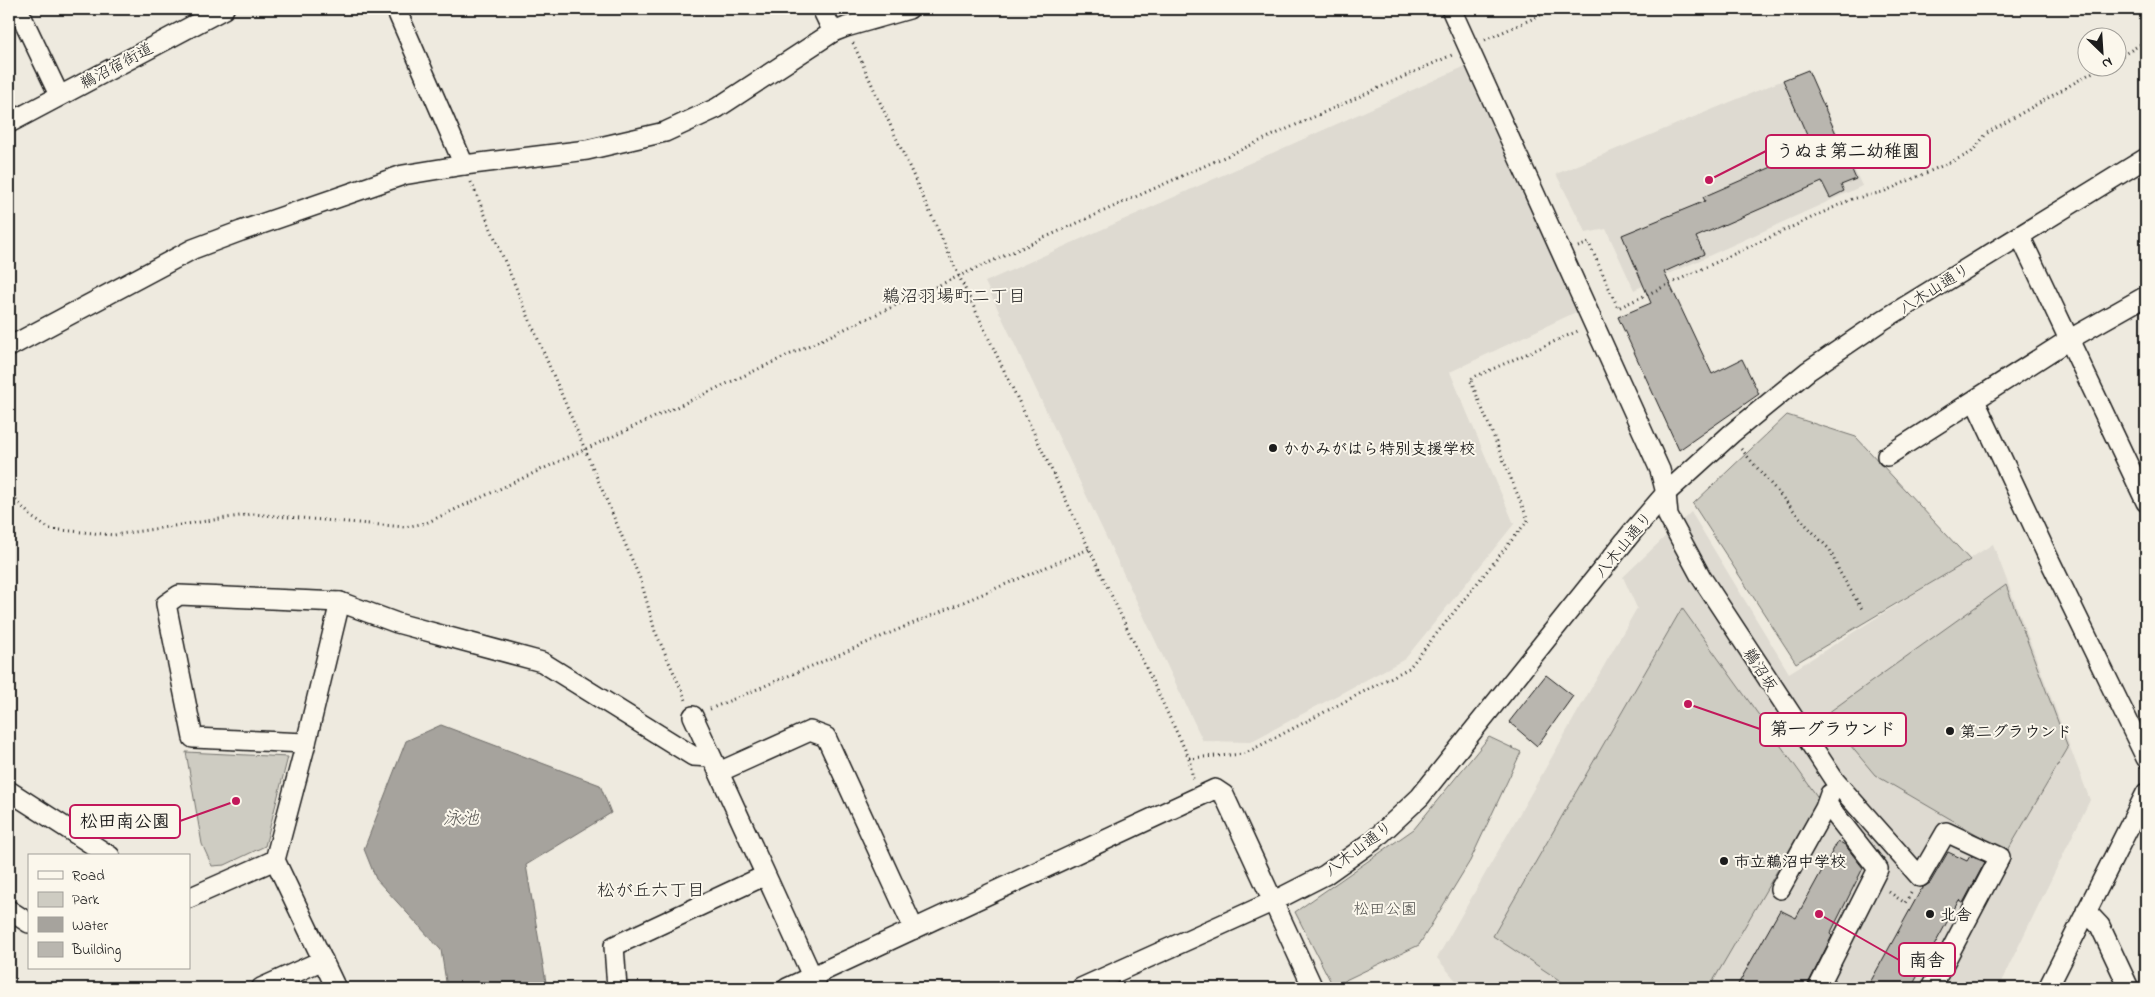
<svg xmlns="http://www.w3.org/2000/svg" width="2155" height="997" viewBox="0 0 2155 997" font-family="'Indie Flower','Klee One',sans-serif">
<rect width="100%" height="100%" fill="#eeeadf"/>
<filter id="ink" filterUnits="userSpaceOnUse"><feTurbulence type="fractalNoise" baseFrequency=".02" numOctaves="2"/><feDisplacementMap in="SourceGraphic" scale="10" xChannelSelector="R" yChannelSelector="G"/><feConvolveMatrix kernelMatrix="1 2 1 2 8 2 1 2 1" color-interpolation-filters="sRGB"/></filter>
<g filter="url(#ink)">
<!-- built -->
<g fill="#dedad1">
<polygon points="1468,65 1576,312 1450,372 1514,524 1405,659 1250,742 1203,741 985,282"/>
<polygon points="1808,70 1862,186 1634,290 1606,229 1586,233 1556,174"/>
<polygon points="1691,512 1789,673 1993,544 2090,800 1998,988 1462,988 1437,958 1637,608 1623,577"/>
</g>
<!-- green -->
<g fill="#ceccc2" stroke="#75746f">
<polygon points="1787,415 1856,437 1970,560 1796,663 1693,504"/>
<polygon points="2006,585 2068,748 2007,852 1875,775 1825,715"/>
<polygon points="1682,608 1819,799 1709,988 1571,988 1493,936"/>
<polygon points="1489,737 1521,752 1470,861 1419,945 1333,986 1295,912 1414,829"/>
<polygon points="186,752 288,757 265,846 225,865 212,866 202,844"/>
</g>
<!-- water -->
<polygon fill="#a6a39d" stroke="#6f6d69" points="441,725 600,785 611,813 526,865 547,988 447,988 441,950 376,879 364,849 406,741"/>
<!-- building -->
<g fill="#b9b6af" stroke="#1c1c1c">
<polygon points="1808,70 1856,179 1841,185 1844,191 1830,198 1822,182 1696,237 1704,254 1664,272 1712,374 1742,359 1759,394 1679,450 1618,317 1651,303 1622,235 1705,201 1703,197 1813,149 1783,80"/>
<polygon points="1546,675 1573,696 1537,746 1509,722"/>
<polygon points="1838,841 1845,845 1863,868 1830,934 1832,936 1806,988 1736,988 1780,910 1796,918"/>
<polygon points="1948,852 1967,861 1970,856 1985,862 1963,903 1959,900 1911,988 1867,988 1922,888 1930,883"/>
</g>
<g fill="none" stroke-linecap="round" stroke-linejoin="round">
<!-- minor casing -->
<g stroke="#1c1c1c" stroke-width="22">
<g id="minor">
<polyline points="18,9 59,95"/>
<polyline points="396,9 464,165"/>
<polyline points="822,9 833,32"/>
<polyline points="1451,9 1660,470 1666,493 1668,516 1701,577 1835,781 1920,877 1946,832 2000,857 1931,988"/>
<polyline points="9,123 224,9"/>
<polyline points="2020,236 2146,502"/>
<polyline points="9,347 193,249 241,231 403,175 464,165 587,150 665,132 717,108 833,32 846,27 909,9"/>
<polyline points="1975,401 2049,559 2146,758"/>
<polyline points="1887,456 2070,339 2146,296"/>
<polyline points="693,716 817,987"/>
<polyline points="306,743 193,738 166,604 179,595 340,602 397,623 542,662 693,756 711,757"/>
<polyline points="719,772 810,731 826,737 914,929"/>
<polyline points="9,791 110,856"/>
<polyline points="1780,889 1825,808 1830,794"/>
<polyline points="189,898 275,860"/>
<polyline points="9,910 29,923"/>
<polyline points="2086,911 2100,926 2129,988"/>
<polyline points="261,988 323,960"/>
<polyline points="336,988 275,860 306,743 340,602"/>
<polyline points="617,988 614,946 764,876"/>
<polyline points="787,988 1215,789 1224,795 1313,988"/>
<polyline points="1081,988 1274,901 1325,875 1373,841 1420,797 1633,531 1666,493 1731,434 1808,371 1883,320 2146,158"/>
<polyline points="1818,988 1878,869 1827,804"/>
<polyline points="2048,988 2146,793"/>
</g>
</g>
<!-- path -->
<g stroke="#1c1c1c" stroke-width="3" stroke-dasharray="1 4" stroke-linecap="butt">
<polyline points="1485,40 1554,9"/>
<polyline points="853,43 959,276 1189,758 1193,779"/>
<polyline points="2118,58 2146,41"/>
<polyline points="471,182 641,581 655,631 686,700"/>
<polyline points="1578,247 1589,243 1618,308 1852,199 1883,192 1971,153 1987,133 2100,68"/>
<polyline points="1741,449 1807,526 1830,550 1839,571 1862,609"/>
<polyline points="9,493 33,518 50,529 114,535 253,514 405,527 426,523 959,276 1452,55"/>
<polyline points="710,709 1089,549"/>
<polyline points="1189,758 1244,754 1409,668 1528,520 1470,379 1578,331"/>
<polyline points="1889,892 1905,903 1911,893"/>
</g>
<!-- minor -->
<use href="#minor" stroke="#fbf7ec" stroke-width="19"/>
</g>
</g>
<!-- markers -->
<g fill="#1c1c1c" stroke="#fbf7ec" stroke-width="2">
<circle cx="1273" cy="448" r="5"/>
<circle cx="1950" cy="731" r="5"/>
<circle cx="1724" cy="861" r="5"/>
<circle cx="1930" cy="914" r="5"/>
</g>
<g text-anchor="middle" stroke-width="4" stroke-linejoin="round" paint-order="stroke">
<!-- street labels -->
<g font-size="16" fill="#1c1c1c" stroke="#fbf7ec">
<text transform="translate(116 65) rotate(-28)" y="6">鵜沼宿街道</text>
<text transform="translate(1934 288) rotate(-32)" y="6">八木山通り</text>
<text transform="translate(1623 544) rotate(-50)" y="6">八木山通り</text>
<text transform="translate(1761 669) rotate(57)" y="6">鵜沼坂</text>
<text transform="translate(1358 848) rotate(-37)" y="6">八木山通り</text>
</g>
<!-- poi labels -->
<g font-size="16" font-weight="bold" fill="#1c1c1c" stroke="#fbf7ec" text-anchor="start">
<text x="1283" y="454">かかみがはら特別支援学校</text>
<text x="1960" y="737">第二グラウンド</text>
<text x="1734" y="867">市立鵜沼中学校</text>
<text x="1940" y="920">北舎</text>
</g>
<!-- park labels -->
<g font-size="16" fill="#51514e" stroke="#fbf7ec">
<text x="1385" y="914">松田公園</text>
</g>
<!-- neighbourhood labels -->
<g font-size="18" fill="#1c1c1c" stroke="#fbf7ec">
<text x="954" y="302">鵜沼羽場町二丁目</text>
<text x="651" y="896">松が丘六丁目</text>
</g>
<!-- water labels -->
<g font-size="18" font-style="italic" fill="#5a5956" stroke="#fbf7ec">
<text x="461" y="824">泳池</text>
</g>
</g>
<!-- callouts -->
<path fill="none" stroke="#c2185b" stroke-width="2" d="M1709 180L1766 151M1688 704L1760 729M236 801L180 821M1819 914L1899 960"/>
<g fill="#c2185b" stroke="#fbf7ec" stroke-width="2">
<circle cx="1709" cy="180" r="5"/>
<circle cx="1688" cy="704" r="5"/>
<circle cx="236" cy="801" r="5"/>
<circle cx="1819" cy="914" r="5"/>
</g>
<g fill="#fbf7ec" stroke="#c2185b" stroke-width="2">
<rect x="1766" y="135" width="164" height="33" rx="5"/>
<rect x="1760" y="713" width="146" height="33" rx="5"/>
<rect x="70" y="805" width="110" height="33" rx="5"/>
<rect x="1899" y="943" width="56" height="33" rx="5"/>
</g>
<g font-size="18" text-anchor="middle" font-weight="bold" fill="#1c1c1c">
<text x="1848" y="157">うぬま第二幼稚園</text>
<text x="1833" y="735">第一グラウンド</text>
<text x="125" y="827">松田南公園</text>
<text x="1927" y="966">南舎</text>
</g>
<!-- margin -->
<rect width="2155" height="997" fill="none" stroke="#fbf7ec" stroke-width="30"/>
<rect x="15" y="15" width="2125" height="967" fill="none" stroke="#1c1c1c" stroke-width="2" filter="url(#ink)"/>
<!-- legend -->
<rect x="28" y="854" width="162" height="115" fill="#fbf7ec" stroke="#a29f99"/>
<rect x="38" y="871" width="25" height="8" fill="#fbf7ec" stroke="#a29f99"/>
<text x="72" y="880" font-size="15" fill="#1c1c1c">Road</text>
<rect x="38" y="892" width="25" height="15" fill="#ceccc2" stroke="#a29f99"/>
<text x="72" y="904" font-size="15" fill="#1c1c1c">Park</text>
<rect x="38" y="917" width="25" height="15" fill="#a6a39d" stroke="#a29f99"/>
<text x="72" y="930" font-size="15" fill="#1c1c1c">Water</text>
<rect x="38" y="942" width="25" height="15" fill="#b9b6af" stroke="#a29f99"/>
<text x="72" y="954" font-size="15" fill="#1c1c1c">Building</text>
<!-- north arrow -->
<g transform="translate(2102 52) rotate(155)"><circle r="24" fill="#fbf7ec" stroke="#a29f99"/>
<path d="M0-4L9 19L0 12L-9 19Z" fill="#1c1c1c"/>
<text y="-8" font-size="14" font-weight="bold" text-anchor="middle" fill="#1c1c1c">N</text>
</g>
</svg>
